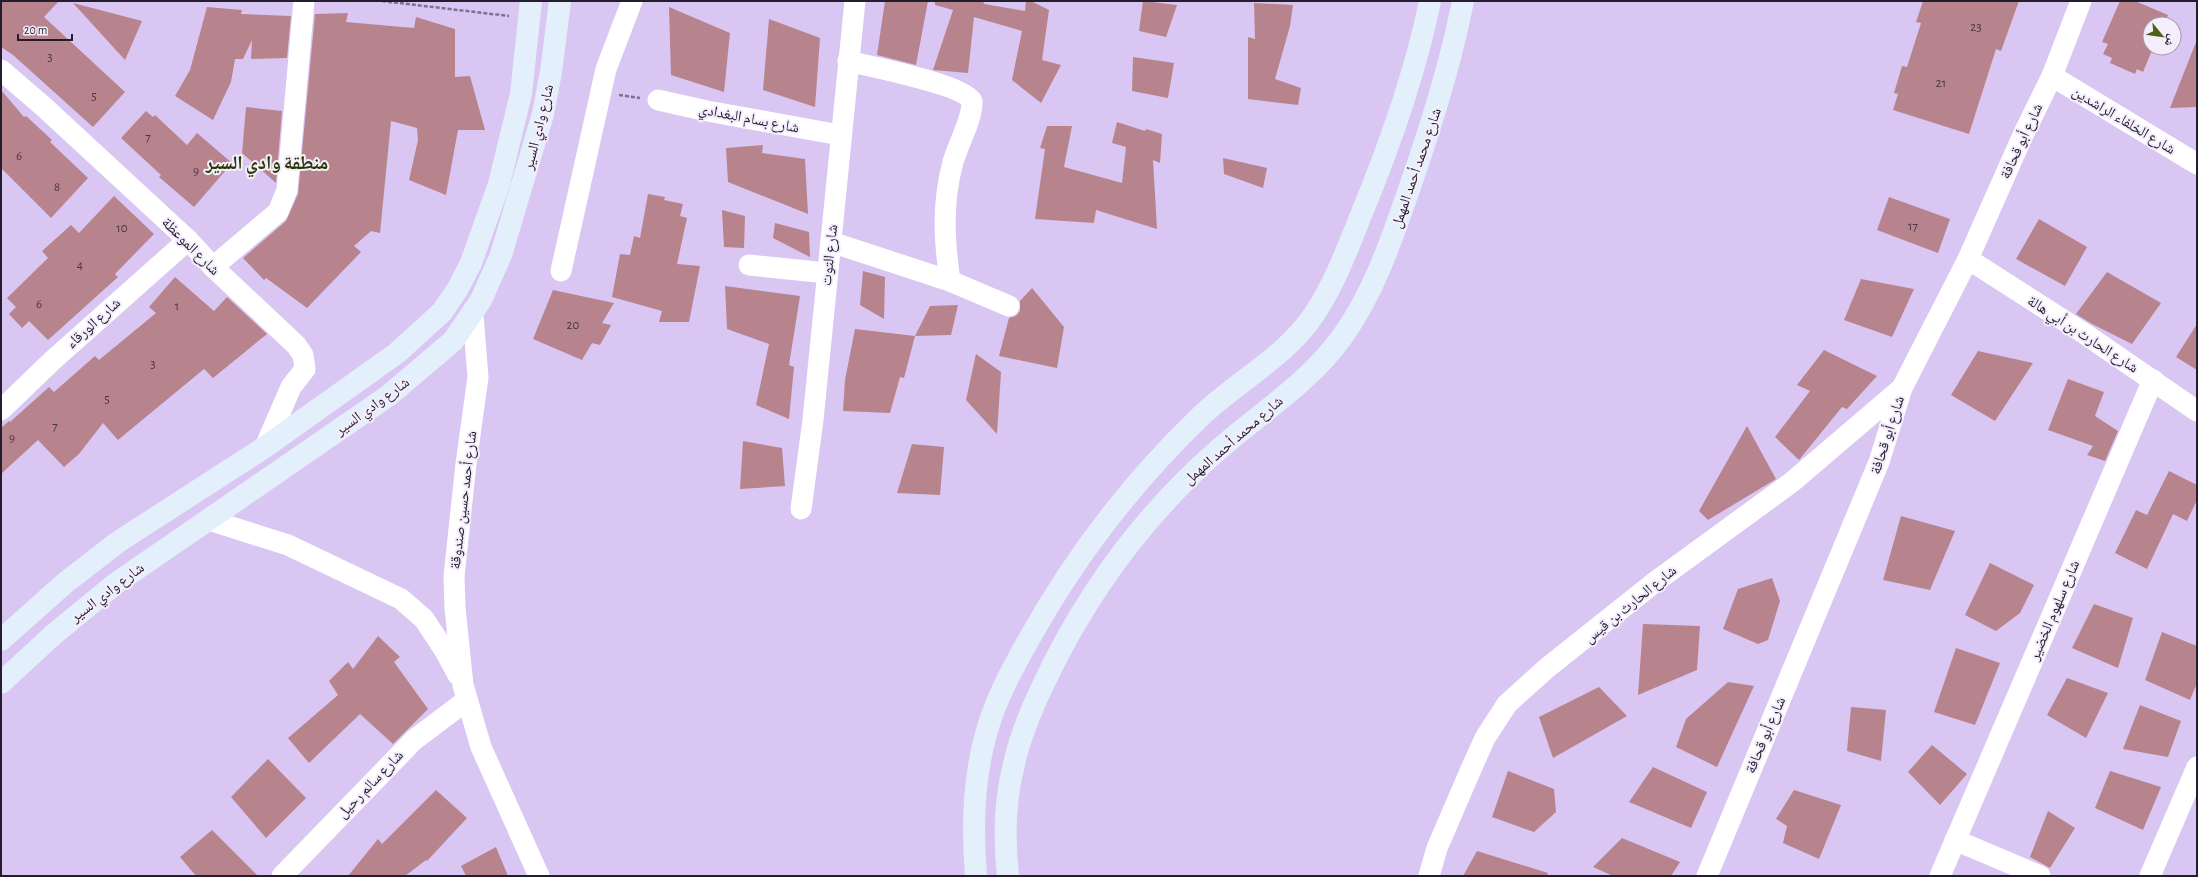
<svg xmlns="http://www.w3.org/2000/svg" width="2198" height="877" viewBox="0 0 2198 877" font-family="'Alegreya Sans','Noto Naskh Arabic',sans-serif">
<rect width="100%" height="100%" fill="#dac6f3"/>
<!-- building -->
<g fill="#b7848e">
<polygon points="1,1 59,1 44,17 125,92 93,127 13,55 1,47"/>
<polygon points="885,1 928,1 916,65 877,55"/>
<polygon points="935,1 983,1 984,4 1025,11 1026,1 1031,1 1049,10 1042,60 1061,65 1041,103 1012,80 1022,31 974,17 968,73 933,70 953,10 935,5"/>
<polygon points="1143,1 1177,5 1166,37 1139,31"/>
<polygon points="1923,1 2019,1 2001,51 1996,49 1969,134 1893,110 1898,94 1894,93 1902,66 1907,67 1921,23 1916,22"/>
<polygon points="2120,1 2135,1 2168,15 2164,24 2150,24 2150,48 2153,48 2143,72 2137,69 2135,74 2110,63 2112,58 2103,54 2108,44 2102,42"/>
<polygon points="73,3 142,21 125,60"/>
<polygon points="1254,3 1293,5 1290,26 1275,79 1301,88 1298,105 1248,99 1248,37 1255,39"/>
<polygon points="207,7 242,10 241,14 291,16 287,58 251,59 252,40 243,59 235,59 231,82 213,120 175,96 190,70"/>
<polygon points="669,7 730,33 724,92 671,75"/>
<polygon points="348,13 346,22 414,28 416,17 455,29 455,77 470,76 485,130 458,130 446,195 409,180 418,140 417,128 391,121 380,233 371,231 354,246 361,252 307,308 266,278 264,280 243,258 286,221 298,194 315,14"/>
<polygon points="769,19 820,38 815,107 763,90"/>
<polygon points="2196,42 2197,107 2170,108"/>
<polygon points="1133,57 1174,63 1168,98 1132,91"/>
<polygon points="1,90 24,117 26,116 52,140 50,142 88,178 51,218 1,168"/>
<polygon points="246,107 282,111 276,183 242,153"/>
<polygon points="146,111 153,117 155,115 187,145 197,133 232,163 194,207 159,177 161,175 121,138"/>
<polygon points="1117,122 1145,131 1146,129 1162,134 1160,163 1153,160 1157,229 1096,210 1094,223 1035,219 1045,149 1040,148 1047,126 1072,126 1064,167 1122,183 1126,147 1112,143"/>
<polygon points="763,145 762,153 805,159 808,214 728,182 726,148"/>
<polygon points="1223,158 1267,168 1263,188 1224,174"/>
<polygon points="648,194 665,197 664,200 683,204 680,216 687,218 677,264 700,266 689,322 659,322 662,311 612,297 620,254 630,255 634,236 640,238"/>
<polygon points="114,196 154,234 115,274 118,277 48,340 29,321 22,328 9,314 16,307 7,298 48,258 42,251 71,225 79,233"/>
<polygon points="1889,197 1950,219 1938,253 1877,230"/>
<polygon points="722,210 745,216 744,248 724,247"/>
<polygon points="2039,219 2087,247 2065,286 2016,259"/>
<polygon points="775,223 809,232 810,257 773,238"/>
<polygon points="863,271 885,277 884,319 860,305"/>
<polygon points="2107,272 2161,303 2132,344 2092,324 2076,314"/>
<polygon points="175,277 214,311 227,297 267,334 213,378 204,369 118,440 103,423 79,454 64,467 38,440 1,474 1,428 9,421 10,422 49,387 54,392 95,356 99,360 156,313 149,307"/>
<polygon points="1861,279 1914,289 1892,337 1844,320"/>
<polygon points="725,286 800,296 789,365 794,367 789,419 756,405 769,344 727,329"/>
<polygon points="1032,288 1064,327 1057,368 999,356 1009,318 1016,316 1020,311 1020,301"/>
<polygon points="553,290 614,303 602,323 611,325 600,345 592,343 582,360 533,339"/>
<polygon points="958,305 951,335 915,336 930,306"/>
<polygon points="2197,324 2197,370 2176,357"/>
<polygon points="855,329 915,336 904,378 900,377 890,413 843,411 845,380"/>
<polygon points="1824,350 1877,376 1847,409 1842,407 1799,460 1775,437 1810,391 1797,385"/>
<polygon points="1978,351 2033,363 1995,421 1951,395"/>
<polygon points="976,354 1001,372 997,434 966,400"/>
<polygon points="2068,379 2104,392 2095,416 2118,431 2105,461 2087,455 2093,446 2048,430"/>
<polygon points="1747,426 1776,479 1708,520 1699,511"/>
<polygon points="743,441 782,448 785,486 740,489"/>
<polygon points="912,444 944,447 940,495 897,493"/>
<polygon points="2169,471 2197,485 2197,500 2187,521 2173,514 2147,569 2115,553 2136,510 2147,515"/>
<polygon points="1901,516 1955,531 1930,590 1883,580"/>
<polygon points="1990,563 2034,585 2020,613 1996,631 1965,615"/>
<polygon points="1772,578 1780,601 1768,640 1758,644 1723,629 1738,589"/>
<polygon points="2094,604 2133,618 2118,668 2072,648"/>
<polygon points="1643,624 1700,626 1697,670 1638,695"/>
<polygon points="2162,632 2197,646 2197,683 2190,700 2145,680"/>
<polygon points="378,636 400,657 394,662 428,709 393,744 360,714 309,763 288,738 338,695 329,681 348,662 353,669"/>
<polygon points="1956,648 2000,663 1975,725 1934,712"/>
<polygon points="2067,678 2108,693 2086,738 2047,715"/>
<polygon points="1728,682 1754,686 1717,767 1676,747 1686,719"/>
<polygon points="1599,687 1627,716 1553,758 1539,717"/>
<polygon points="2140,705 2181,721 2168,757 2123,749"/>
<polygon points="1851,707 1886,710 1881,761 1847,751"/>
<polygon points="1932,745 1967,774 1940,805 1908,772"/>
<polygon points="268,759 306,798 266,838 231,797"/>
<polygon points="1653,767 1707,792 1691,828 1629,802"/>
<polygon points="1508,771 1554,789 1556,812 1534,832 1492,817"/>
<polygon points="2110,771 2161,787 2143,830 2095,808"/>
<polygon points="436,790 467,818 427,861 426,860 405,876 348,876 378,839 382,844"/>
<polygon points="1794,790 1841,805 1819,859 1783,843 1787,826 1776,819"/>
<polygon points="2048,811 2075,828 2050,868 2030,857"/>
<polygon points="212,830 258,876 196,876 180,857"/>
<polygon points="1622,838 1680,862 1671,876 1613,876 1593,867"/>
<polygon points="496,847 508,876 466,876 461,866"/>
<polygon points="1477,851 1548,873 1547,876 1463,876"/>
</g>
<g fill="none" stroke-linecap="round" stroke-linejoin="round">
<!-- path -->
<g stroke="#7e718f" stroke-width="2.5" stroke-dasharray="4 2" stroke-linecap="butt">
<polyline points="382,1 509,16"/>
<polyline points="619,95 640,98"/>
</g>
<!-- minor -->
<g stroke="#fff" stroke-width="21">
<path d="M848,61C871,67 962,84 972,101C973,118 958,144 953,162C942,203 944,240 950,281"/>
<polyline points="1,70 44,107 188,240 213,267 296,345 303,355 305,369 291,387 265,447"/>
<polyline points="2052,76 2197,164"/>
<polyline points="658,100 707,111 840,135"/>
<polyline points="831,242 950,281 1009,306"/>
<polyline points="1968,259 2085,334 2197,411"/>
<polyline points="749,265 827,273"/>
<polyline points="213,267 278,212 287,190 304,1"/>
<polyline points="561,271 606,69 632,1"/>
<polyline points="473,315 478,377 466,464 454,576 455,608 463,685 481,747 539,876"/>
<polyline points="1,410 53,360 188,240"/>
<polyline points="801,509 813,420 855,1"/>
<polyline points="209,520 288,545 401,599 424,619 445,651 458,675"/>
<polyline points="1955,840 2040,876"/>
<polyline points="282,876 414,740 467,700"/>
<polyline points="1429,876 1437,848 1472,767 1485,738 1507,704 1547,668 1655,582 1792,482 1902,388"/>
<polyline points="1707,876 1879,462 1902,388 1968,259 2023,135 2052,76 2081,1"/>
<polyline points="1940,876 2153,380"/>
<polyline points="2150,876 2197,767"/>
</g>
<!-- secondary -->
<g stroke="#e3f0fb" stroke-width="22">
<polyline points="1,640 65,583 118,542 265,447 397,353 442,312 457,290 471,263 499,184 521,94 531,1"/>
<polyline points="1,683 53,635 115,584 388,396 453,341 481,300 501,255 543,114 551,72 560,1"/>
<path d="M976,876C972,828 973,780 986,734C995,701 1011,671 1028,641C1074,558 1134,480 1202,415C1238,381 1285,357 1313,316C1334,285 1347,250 1361,215C1390,145 1415,75 1430,1"/>
<path d="M1008,876C1004,840 1005,799 1014,764C1020,736 1032,708 1044,683C1086,594 1144,515 1218,450C1260,413 1309,383 1342,337C1376,290 1394,232 1413,178C1433,120 1451,62 1463,1"/>
</g>
</g>
<g text-anchor="middle" stroke-width="4" stroke-linejoin="round" paint-order="stroke">
<!-- number labels -->
<g font-size="13" fill="#493745">
<text x="1976" y="31">23</text>
<text x="50" y="61">3</text>
<text x="1941" y="87">21</text>
<text x="94" y="100">5</text>
<text x="148" y="141">7</text>
<text x="19" y="160">6</text>
<text x="196" y="175">9</text>
<text x="57" y="191">8</text>
<text x="1913" y="230">17</text>
<text x="122" y="232">10</text>
<text x="80" y="269">4</text>
<text x="39" y="308">6</text>
<text x="177" y="310">1</text>
<text x="573" y="329">20</text>
<text x="153" y="368">3</text>
<text x="107" y="403">5</text>
<text x="55" y="430">7</text>
<text x="12" y="442">9</text>
</g>
<!-- street labels -->
<g font-size="15" fill="#241d2d" stroke="#f4eefc">
<text transform="translate(749 118) rotate(11)" y="5">شارع بسام البغدادي</text>
<text transform="translate(2124 120) rotate(31)" y="5">شارع الخلفاء الراشدين</text>
<text transform="translate(538 127) rotate(-76)" y="5">شارع وادي السير</text>
<text transform="translate(2021 141) rotate(-65)" y="5">شارع أبو قحافة</text>
<text transform="translate(1416 168) rotate(-71)" y="5">شارع محمد أحمد المهمل</text>
<text transform="translate(191 246) rotate(45)" y="5">شارع الموعظة</text>
<text transform="translate(829 255) rotate(-84)" y="5">شارع التوت</text>
<text transform="translate(93 323) rotate(-42)" y="5">شارع الورقاء</text>
<text transform="translate(2083 334) rotate(33)" y="5">شارع الحارث بن أبي هالة</text>
<text transform="translate(372 406) rotate(-36)" y="5">شارع وادي السير</text>
<text transform="translate(1887 435) rotate(-72)" y="5">شارع أبو قحافة</text>
<text transform="translate(1233 440) rotate(-41)" y="5">شارع محمد أحمد المهمل</text>
<text transform="translate(463 500) rotate(-83)" y="5">شارع أحمد حسين صندوقة</text>
<text transform="translate(107 592) rotate(-37)" y="5">شارع وادي السير</text>
<text transform="translate(1630 604) rotate(-39)" y="5">شارع الحارث بن قيس</text>
<text transform="translate(2054 610) rotate(-67)" y="5">شارع سلهوم الخضير</text>
<text transform="translate(1765 735) rotate(-67)" y="5">شارع أبو قحافة</text>
<text transform="translate(370 784) rotate(-46)" y="5">شارع سالم رحيل</text>
</g>
<!-- district labels -->
<g font-size="19" font-weight="bold" fill="#273700" stroke="#f4eefc">
<text x="267" y="169">منطقة وادي السير</text>
</g>
</g>
<!-- border -->
<rect width="2198" height="877" fill="none" stroke="#241d2d" stroke-width="4"/>
<!-- north arrow -->
<g transform="translate(2162 36) rotate(119)"><circle r="19" fill="#f4eefc" stroke="#a19aa9"/>
<path d="M0-3L7 15L0 10L-7 15Z" fill="#4a6311"/>
<text y="-6" font-size="11" font-weight="bold" text-anchor="middle" fill="#241d2d">ش</text>
</g>
<!-- scale -->
<path d="M18 34v6h54v-6" fill="none" stroke="#241d2d" stroke-width="2"/>
<text x="24" y="34" font-size="12" fill="#241d2d" stroke="#f4eefc" stroke-width="3" paint-order="stroke">20 m</text>
</svg>
